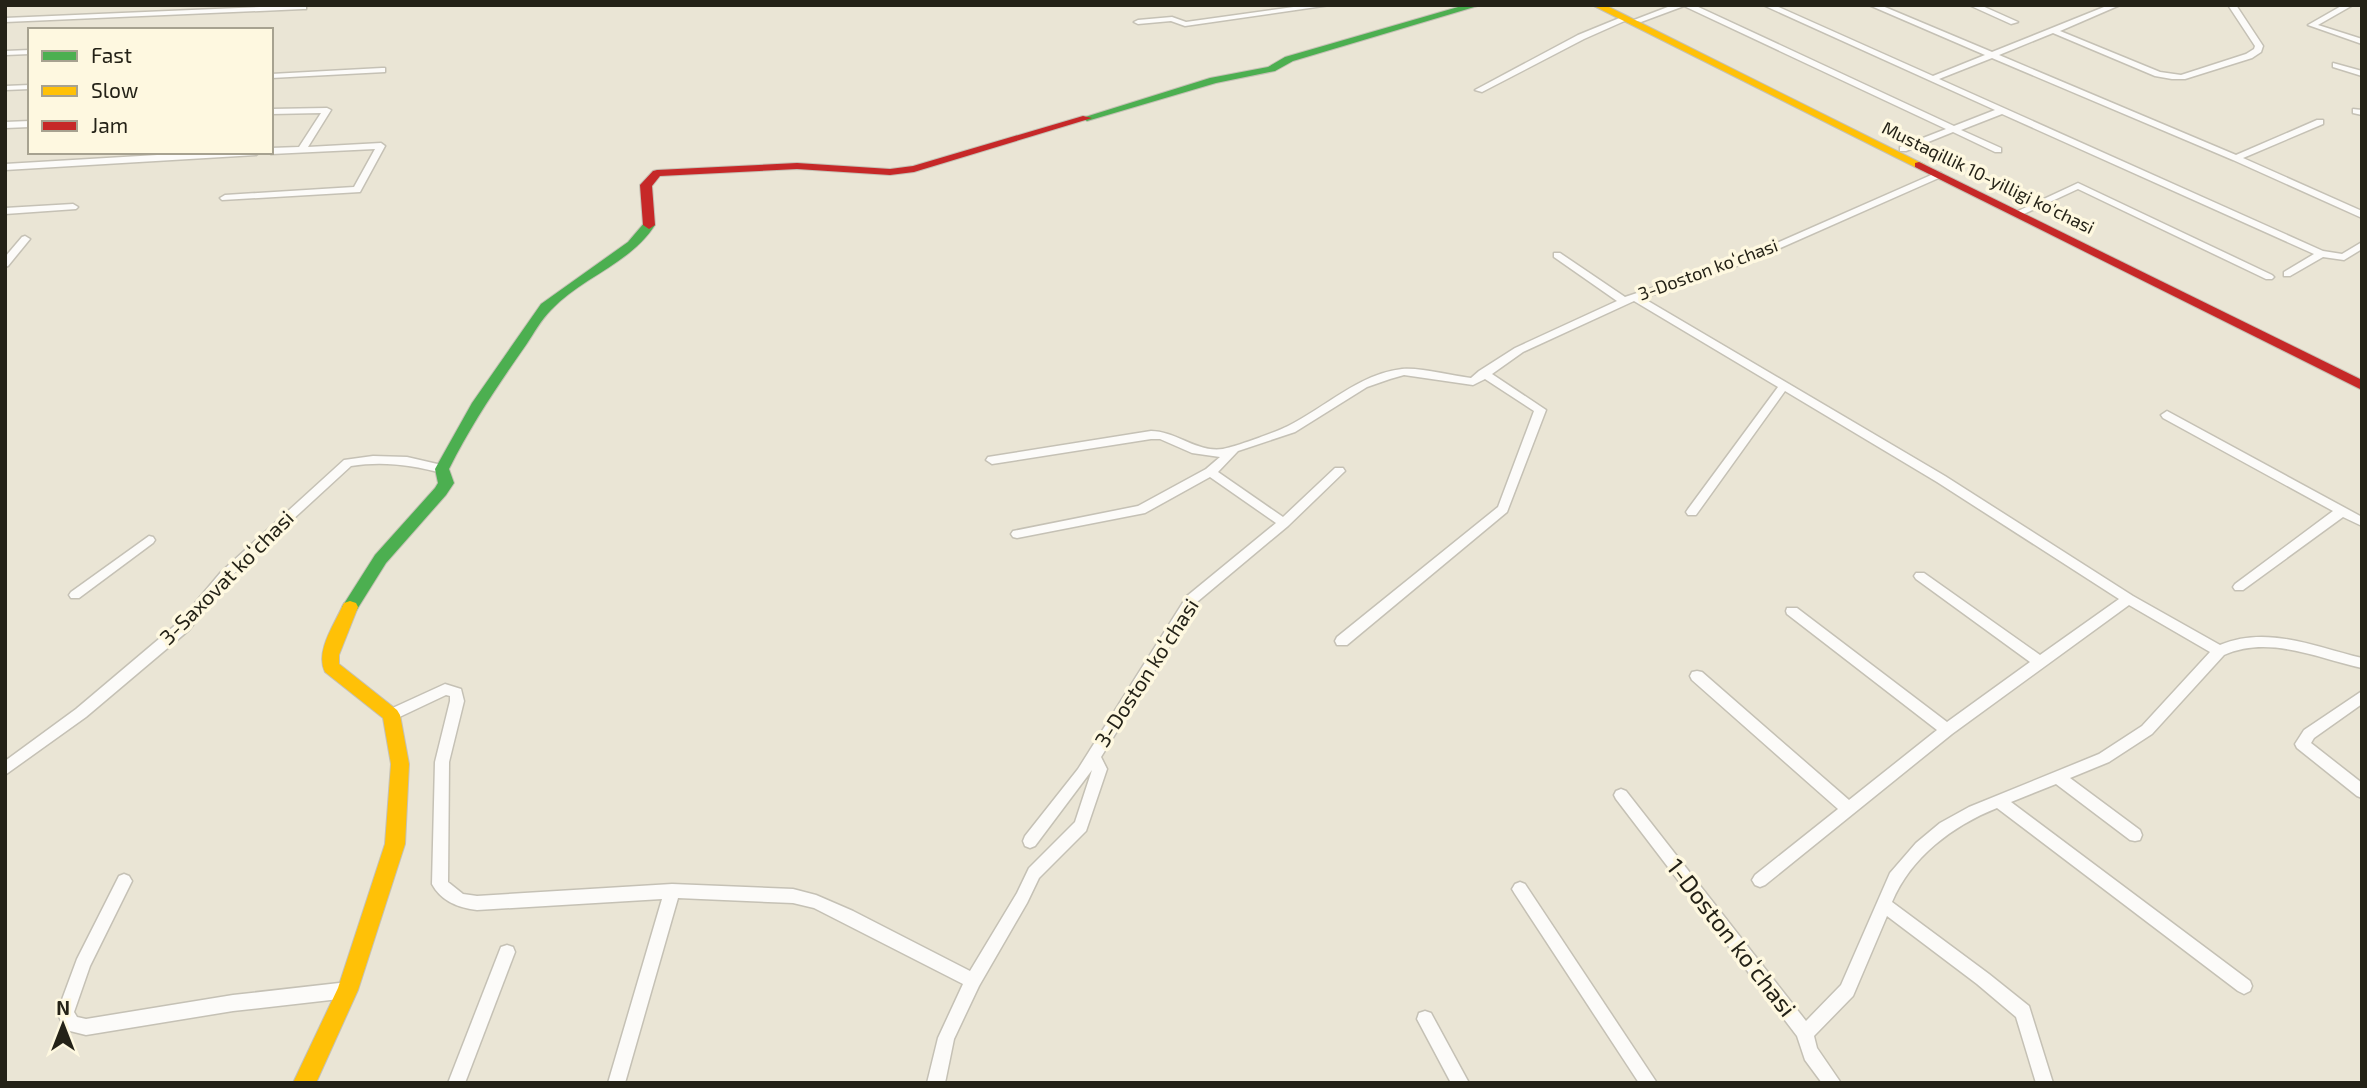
<svg xmlns="http://www.w3.org/2000/svg" width="2367" height="1088" viewBox="0 0 2367 1088" font-family="'Exo 2',sans-serif">
<rect width="100%" height="100%" fill="#eae5d5"/>
<g fill="none" stroke-linecap="round" stroke-linejoin="round">
<!-- street casing -->
<g stroke="#c5c1b5" stroke-width="3">
<g id="street">
<polygon points="306,5 306,9 303,9 5,22 5,18"/>
<polygon points="1308,5 1330,5 1185,26 1171,21 1138,24 1134,22 1138,20 1172,17 1186,22"/>
<polygon points="1673,5 1694,5 1954,126 1995,110 1763,5 1774,5 1933,76 1985,55 1869,5 1880,5 1992,52 2109,5 2120,5 2060,31 2160,72 2181,75 2246,54 2254,49 2255,46 2228,5 2236,5 2263,46 2261,52 2252,58 2185,79 2172,79 2155,76 2053,33 1999,55 2236,155 2317,120 2323,120 2323,124 2243,158 2362,211 2362,218 2233,160 1992,58 1939,79 2323,251 2342,254 2362,242 2362,249 2344,260 2323,257 2290,276 2284,276 2284,272 2314,254 2002,114 1961,130 2001,148 2001,152 1995,152 1953,132 1906,151 1900,151 1900,147 1946,129 1684,6 1641,22 1634,20"/>
<polygon points="1969,5 1980,5 2018,22 2011,24"/>
<polygon points="2343,5 2353,5 2318,25 2362,39 2362,44 2308,25"/>
<polygon points="1622,17 1629,19 1584,39 1482,92 1475,90 1578,35"/>
<polygon points="30,50 30,54 5,55 5,51"/>
<polygon points="2333,63 2362,71 2362,76 2333,67"/>
<polygon points="382,68 385,68 385,72 271,78 271,74"/>
<polygon points="30,85 30,89 5,90 5,86"/>
<polygon points="327,108 331,110 308,147 381,143 385,146 360,192 222,200 220,198 225,195 354,187 375,149 271,154 268,152 271,152 271,148 299,147 321,113 271,114 271,109"/>
<polygon points="2353,109 2362,110 2362,115 2353,113"/>
<polygon points="30,121 30,127 5,128 5,122"/>
<polygon points="208,152 260,152 256,155 5,170 5,164"/>
<path d="M1938,172L1941,173V177L1751,261L1643,298L1945,476L2133,596L2220,645C2267,625 2315,647 2362,658V668C2317,658 2269,635 2224,655L2152,734L2109,762L2070,778L2140,830L2142,835L2140,840L2135,841L2130,840L2056,784L2011,802L2250,981L2252,986L2250,991L2244,994L2238,991L1997,808C1952,826 1911,857 1892,902L1989,974L2029,1006L2053,1083H2036L2016,1017L1977,984L1887,916L1853,996L1814,1036L1817,1048L1841,1083H1822L1805,1060L1797,1036L1616,799L1614,795L1616,791L1621,789L1626,791L1806,1021L1841,985L1890,873L1916,843L1940,823L1969,807L2099,754L2142,726L2210,652L2129,605L1952,734L1765,885L1760,887L1755,885L1752,880L1755,875L1838,809L1692,680L1690,676L1692,672L1697,671L1702,672L1849,800L1937,730L1787,614L1786,611L1787,608H1797L1947,722L2030,662L1916,579L1914,576L1916,573H1924L2040,655L2119,599L1937,482L1785,391L1696,515H1688L1686,512L1688,509L1778,387L1634,301L1523,352L1492,374L1546,410L1507,512L1347,645H1337L1335,641L1337,637L1498,507L1534,411L1485,379L1473,385L1404,375L1390,379L1367,387L1295,432L1238,451L1218,472L1283,517L1335,468H1343L1345,471L1288,526L1197,602L1101,757L1107,769L1086,831L1039,878L1027,903L979,986L954,1039L945,1083H927L938,1038L963,984L814,908L793,903L678,898L625,1083H608L662,899L477,910C459,908 441,901 432,884L435,762L450,701V696L446,695L391,721L386,719L384,715L386,711L445,684L461,689L464,701L449,762L448,882L463,894L477,896L672,884L793,889L816,895L853,911L970,971L1017,893L1029,868L1075,822L1092,770L1035,846L1030,848L1025,846L1023,841L1025,836L1078,769L1187,596L1276,523L1210,477L1145,513L1017,538L1013,537L1011,534L1013,531L1138,506L1206,469L1220,457L1192,453L1160,439H1151L992,464L986,460L988,457L1151,431C1176,431 1197,453 1223,449C1235,447 1276,432 1288,426C1326,407 1359,374 1402,369C1420,367 1452,376 1471,378L1479,371L1515,348L1617,301L1554,257V253H1560L1625,297L1745,257Z"/>
<polygon points="2078,183 2272,275 2274,277 2272,279 2266,279 2078,189 2026,213 2023,214 2018,211"/>
<polygon points="73,204 78,207 76,209 5,214 5,208"/>
<polygon points="25,236 30,239 8,266 5,267 5,257 22,237"/>
<polygon points="2167,411 2362,517 2362,526 2343,517 2243,590 2235,590 2233,587 2235,584 2333,511 2163,418 2161,415"/>
<path d="M373,456L407,457L446,466L448,469L442,473C411,465 383,461 351,466L229,578L189,630L86,717L5,775V761L76,709L179,622L221,572L344,460Z"/>
<polygon points="149,536 153,537 155,540 153,543 79,598 71,598 69,595 71,592"/>
<polygon points="2362,691 2362,704 2314,738 2311,743 2362,783 2362,798 2357,796 2297,748 2295,744 2304,730"/>
<polygon points="124,874 129,876 132,881 90,966 74,1012 77,1017 86,1019 233,995 348,982 354,984 356,990 354,996 348,998 233,1011 86,1035 66,1030 57,1013 77,959 119,876"/>
<polygon points="1520,882 1525,884 1657,1083 1639,1083 1515,894 1512,889 1515,884"/>
<polygon points="507,945 513,947 515,952 465,1083 448,1083 499,952 501,947"/>
<polygon points="1425,1011 1431,1013 1469,1083 1451,1083 1417,1019 1419,1013"/>
</g>
</g>
<!-- fast casing -->
<g stroke="#c5c1b5" stroke-width="2">
<g id="fast">
<polygon points="1465,5 1481,5 1293,61 1275,71 1216,83 1087,121 1082,118 1210,78 1268,67 1285,57"/>
<path d="M649,221L655,225C630,264 582,277 551,310C541,320 534,333 526,345C498,385 471,425 449,469L454,483L446,495L386,563L356,611H344L342,607L375,555L435,488L438,483L435,469L472,403L541,304L628,242L645,222Z"/>
</g>
</g>
<!-- slow casing -->
<g stroke="#c5c1b5" stroke-width="2">
<g id="slow">
<polygon points="1592,5 1605,5 1925,165 1915,167"/>
<path d="M350,601L356,603L358,607L339,655V664L397,710L400,715L409,764L405,844L358,990L316,1083H293L338,988L385,844L391,764L383,718L325,672C315,652 334,625 342,607L344,603Z"/>
</g>
</g>
<!-- jam casing -->
<g stroke="#c5c1b5" stroke-width="2">
<g id="jam">
<polygon points="1083,116 1092,118 914,172 890,175 797,169 660,176 652,186 655,225 649,229 643,225 640,185 653,171 657,170 797,163 890,169 913,166"/>
<polygon points="1919,162 2362,380 2362,390 1915,167 1915,163"/>
</g>
</g>
<!-- street -->
<use href="#street" fill="#fcfbf9" fill-rule="evenodd"/>
<!-- fast -->
<use href="#fast" fill="#4caf50" fill-rule="evenodd"/>
<!-- slow -->
<use href="#slow" fill="#ffc107" fill-rule="evenodd"/>
<!-- jam -->
<use href="#jam" fill="#c62828" fill-rule="evenodd"/>
</g>
<g text-anchor="middle" stroke-width="7" stroke-linejoin="round" paint-order="stroke">
<!-- far-street labels -->
<g font-size="18" fill="#242217" stroke="#fef8e0">
<text transform="translate(1988 178) rotate(26)" y="6">Mustaqillik 10-yilligi ko'chasi</text>
<text transform="translate(1708 270) rotate(-20)" y="6">3-Doston koʻchasi</text>
</g>
<!-- street labels -->
<g font-size="21" fill="#242217" stroke="#fef8e0">
<text transform="translate(227 578) rotate(-45)" y="7">3-Saxovat koʻchasi</text>
<text transform="translate(1147 673) rotate(-57)" y="7">3-Doston koʻchasi</text>
</g>
<!-- near-street labels -->
<g font-size="24" fill="#242217" stroke="#fef8e0">
<text transform="translate(1731 938) rotate(52)" y="8">1-Doston koʻchasi</text>
</g>
</g>
<!-- border -->
<rect width="2367" height="1088" fill="none" stroke="#242217" stroke-width="14"/>
<!-- legend -->
<rect x="28" y="28" width="245" height="126" fill="#fef8e0" stroke="#a7a290" stroke-width="2"/>
<rect x="42" y="51" width="35" height="10" fill="#4caf50" stroke="#a7a290" stroke-width="2"/>
<text x="91" y="63" font-size="21" fill="#242217">Fast</text>
<rect x="42" y="86" width="35" height="10" fill="#ffc107" stroke="#a7a290" stroke-width="2"/>
<text x="91" y="98" font-size="21" fill="#242217">Slow</text>
<rect x="42" y="121" width="35" height="10" fill="#c62828" stroke="#a7a290" stroke-width="2"/>
<text x="91" y="133" font-size="21" fill="#242217">Jam</text>
<!-- north arrow -->
<g transform="translate(63 1025)" stroke="#fef8e0" stroke-width="5" paint-order="stroke">
<path d="M0-5L12 26L0 18L-12 26Z" fill="#242217"/>
<text y="-10" font-size="19" font-weight="bold" text-anchor="middle" fill="#242217">N</text>
</g>
</svg>
